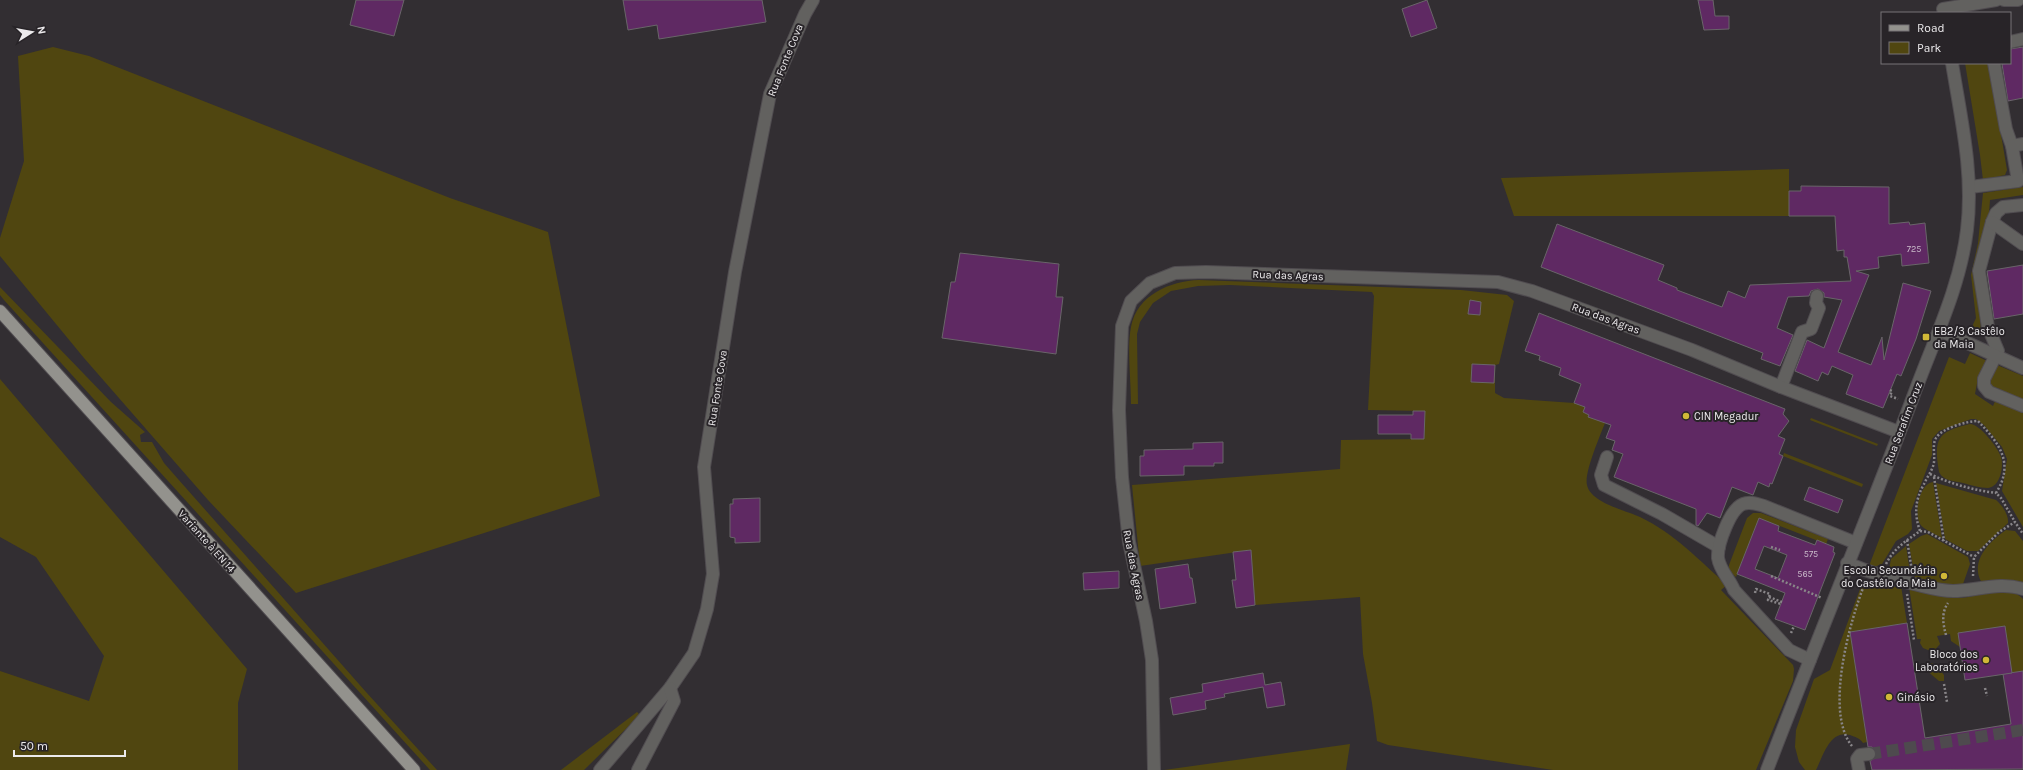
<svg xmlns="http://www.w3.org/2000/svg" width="2023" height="770" viewBox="0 0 2023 770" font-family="Karla,sans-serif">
<rect width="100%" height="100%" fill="#322e32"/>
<!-- green -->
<g fill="#504610">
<polygon points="53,47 89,56 450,198 548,232 600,496 296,593 208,500 84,358 0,256 0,238 24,161 18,56"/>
<polygon points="1965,63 1989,63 2007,170 2005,175 1983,180 1980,155"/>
<polygon points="1789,169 1789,216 1514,216 1501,178"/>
<polygon points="2023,187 2023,195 1990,200 1980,333 1971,329 1976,318 1971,275 1978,243 1983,193"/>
<path d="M1199,280L1461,290L1507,295L1514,301L1499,364L1495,365V393L1504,398L1574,403L1585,407L1583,412L1589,415V417L1605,423C1600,436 1584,473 1587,485C1591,503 1625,510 1640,517C1674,533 1700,561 1727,585L1721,590L1793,665L1794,669L1793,681L1756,770H1553L1388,745L1377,741L1372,703L1363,654L1360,597L1255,605L1251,550L1140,566L1132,485L1340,469L1341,440L1424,439L1425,411L1368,410L1374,296L1372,292L1230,285L1198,286L1171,291L1153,303L1140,322L1137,334L1138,404H1131C1131,382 1127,346 1131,327C1137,295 1170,281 1199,280Z"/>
<polygon points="0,287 111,402 145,432 140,435 141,442 152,442 164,463 178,479 366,692 437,770 430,770 4,300 0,295"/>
<polygon points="1970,353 1987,361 1978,378 1975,394 1993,406 1996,399 2023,411 2023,527 2002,491 2007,459 2002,447 1984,425 1976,419 1971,419 1939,431 1932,439 1932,455 1911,511 1912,529 1908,534 1896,541 1882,564 1874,567 1869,566 1949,357 1965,364"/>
<polygon points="1997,365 2023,376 2023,401 1999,392 2000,389 1991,386 1990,377"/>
<polygon points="0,379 247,669 238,703 238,770 0,770 0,671 89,701 104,656 36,557 0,537"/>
<polygon points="1811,418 1878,444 1877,446 1810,420"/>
<path d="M1970,424C1980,424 1998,448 2001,457C2004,467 2000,487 1988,488C1980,488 1971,485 1963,483C1955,481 1943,481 1939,472C1934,439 1936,432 1970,424Z"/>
<polygon points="1784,453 1863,484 1862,487 1783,456"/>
<path d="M1933,482L1942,538C1936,534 1924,530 1920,524C1914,513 1919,484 1933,482Z"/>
<path d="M1936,483L1996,500C2002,505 2009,515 2008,523L1978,551H1967L1945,539Z"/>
<polygon points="1753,513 1761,513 1828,539 1826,544 1759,518 1736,577 1729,571 1729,565 1747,518"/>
<path d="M2006,530L2015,531L2023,541V583L2007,580L1982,583C1969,561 1989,542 2006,530Z"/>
<polygon points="1927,534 1968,557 1970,564 1963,584 1954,587 1915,579 1909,544 1921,536"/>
<polygon points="1906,546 1911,579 1893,573 1889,569 1891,559"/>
<path d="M1863,581L1883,586L1892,585L1901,586L1907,623L1850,632L1867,742L1863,743C1860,738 1855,737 1850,735C1830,729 1823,756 1816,770H1805L1799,762L1795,747L1796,730L1814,679L1830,670Z"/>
<path d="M1909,587C1925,591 1942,597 1958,598C1979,598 2005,581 2023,599V671L2012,673L2005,626L1958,633L1960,647L1951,641L1950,634L1937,636L1940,644L1933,652L1923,648L1920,643L1921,639H1917Z"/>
<polygon points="1931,663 1936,665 1944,675 1944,681 1939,681 1926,670 1926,667"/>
<polygon points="637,712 640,715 584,770 561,770"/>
<polygon points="1350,744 1346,770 1164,770"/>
</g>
<!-- building -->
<g fill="#5f2963" stroke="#696569" fill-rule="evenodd">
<polygon points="356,0 404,0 394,36 350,25"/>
<polygon points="623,0 762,0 766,22 659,39 657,25 628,30"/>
<polygon points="1427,0 1437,28 1411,37 1402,9"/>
<polygon points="1698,0 1713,0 1715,16 1729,16 1729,29 1704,30"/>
<polygon points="2023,47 2023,98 2008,101 2002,64 2010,63 2010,49"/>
<polygon points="1801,186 1889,187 1889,224 1909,222 1910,225 1925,223 1929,263 1902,266 1901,254 1878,257 1879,268 1856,271 1869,275 1838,352 1871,365 1882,337 1884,360 1903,283 1931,291 1916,339 1901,376 1897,374 1883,408 1846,394 1853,375 1832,366 1828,375 1822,372 1818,381 1795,371 1807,340 1824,348 1842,300 1824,297 1824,293 1818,289 1811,291 1809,296 1788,297 1777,328 1793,335 1780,366 1761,359 1763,353 1541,267 1557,224 1664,265 1658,280 1677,288 1677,290 1722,307 1728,291 1745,298 1750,285 1851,281 1847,257 1844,257 1844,250 1837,251 1835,216 1789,216 1789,191 1801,191"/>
<polygon points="960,253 1059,264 1056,297 1063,297 1056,354 942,338 951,282 955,282"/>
<polygon points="2023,265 2023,314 1994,319 1987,271"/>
<polygon points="1470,300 1481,302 1480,315 1468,314"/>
<polygon points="1539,313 1785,409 1783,414 1789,421 1778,436 1785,439 1779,454 1783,456 1772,484 1770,483 1769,487 1758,482 1753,495 1732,487 1720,518 1707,513 1698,526 1696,525 1696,509 1614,477 1623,454 1612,450 1615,441 1606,438 1611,425 1588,417 1589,415 1583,412 1585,407 1574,403 1581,384 1559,375 1561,368 1539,360 1540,356 1525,351"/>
<polygon points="1472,364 1495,365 1494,383 1471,382"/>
<polygon points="1413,411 1425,411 1424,439 1411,439 1411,434 1378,434 1378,415 1413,415"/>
<polygon points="1223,442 1223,463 1214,463 1214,466 1184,466 1184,475 1140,476 1140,456 1144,456 1144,450 1193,449 1193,443"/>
<polygon points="1809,487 1843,500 1838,513 1804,500"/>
<polygon points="760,498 760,542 735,543 735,538 730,537 730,504 733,504 733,499"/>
<path d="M1759,518L1779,526L1778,531L1815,545L1817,540L1834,547L1833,552L1835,553L1805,630L1775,619L1785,593L1737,574ZM1764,546L1787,555L1778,578L1755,569Z"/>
<polygon points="1251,550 1255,605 1236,608 1232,580 1236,580 1233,552"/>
<polygon points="1188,564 1190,578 1192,578 1196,603 1160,609 1155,569"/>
<polygon points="1119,571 1119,588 1084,590 1083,573"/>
<polygon points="1907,623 1925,738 2011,724 2003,674 2023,671 2023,769 1872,770 1870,761 1876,757 1876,753 1872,747 1868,747 1850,632"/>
<polygon points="2005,626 2012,673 1965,680 1958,633"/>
<polygon points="1263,673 1265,685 1281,682 1285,705 1267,708 1263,687 1224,694 1225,697 1205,701 1206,709 1173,715 1170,698 1203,692 1202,684"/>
</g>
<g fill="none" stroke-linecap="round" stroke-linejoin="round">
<!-- minor-tunnel -->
<polyline stroke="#4e4a4e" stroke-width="12" stroke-dasharray="12 6" stroke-linecap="butt" points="1869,754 2023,730"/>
<!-- minor casing -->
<g stroke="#504c50" stroke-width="14">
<g id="minor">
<polyline points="2004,0 2018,0"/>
<polyline points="1943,9 1996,0"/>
<polyline points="2010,42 2023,39"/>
<polyline points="1994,63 2006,129 2012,146"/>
<polyline points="1970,187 2018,181 2012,146 2023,144"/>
<polyline points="2023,205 2003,207 1996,213 1992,222 1979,271 1988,327 1998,351 1984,379 1984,386 1989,392 2023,406"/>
<polyline points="1992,222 2023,244"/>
<polyline points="1939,330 2023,368"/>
<polyline points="1781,387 1802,332 1811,329 1819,308 1816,303 1817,296"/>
<polyline points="1607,457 1601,475 1604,485 1662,514 1719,547"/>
<path d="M1847,563C1871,573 1889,579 1914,584C1927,587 1940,591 1953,591C1976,591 2000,581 2023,589"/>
<path d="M1810,660L1789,650L1734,590C1730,579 1720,571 1718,558C1717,545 1730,509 1743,504C1750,501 1757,504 1764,506L1856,543"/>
<polyline points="600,770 670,688 694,653 707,609 713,574 704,467 735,272 770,94 805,14 813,0"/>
<polyline points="638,770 674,701 670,688"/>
<polyline points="1154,770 1152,660 1146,621 1129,542 1122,477 1119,410 1122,326 1131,301 1150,283 1175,273 1206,272 1498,282 1532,291 1692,350 1781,387 1899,432"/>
<path d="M1767,770C1815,645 1866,522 1913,397C1933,342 1960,288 1967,230C1974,173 1961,119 1952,63"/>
<polyline points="1859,770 1857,759 1860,755 1869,754"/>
</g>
</g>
<!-- major casing -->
<g stroke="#504c50" stroke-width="14">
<polyline id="major" points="0,311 414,770"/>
</g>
<!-- path -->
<g stroke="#898689" stroke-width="2.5" stroke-dasharray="2 2" stroke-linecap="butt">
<polyline points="1890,390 1892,391 1890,396 1898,399"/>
<path d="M1930,474C1951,484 1973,490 1996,493"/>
<polyline points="1934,477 1944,541"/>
<path d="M1920,531C1914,514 1915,500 1924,484C1927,477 1933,470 1934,462C1935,454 1932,445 1936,438C1942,428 1967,421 1978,421C1999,443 2015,463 1996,493L2001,498L2015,522"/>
<polyline points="1907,540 1912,571"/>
<polyline points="1771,547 1780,550"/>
<path d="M1886,564C1894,548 1906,541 1920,531L1928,532L1974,557"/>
<polyline points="1771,576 1822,598"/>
<polyline points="1973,576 1974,557 1999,532 2015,522 2023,534"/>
<polyline points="1755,593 1756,589 1770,594 1768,600 1781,604"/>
<polyline points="1907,594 1914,640"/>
<polyline points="1769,597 1782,602"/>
<polyline points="1791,633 1794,626"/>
<path d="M1946,635C1943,624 1941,613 1948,603"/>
<polyline points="1944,684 1947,702"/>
<polyline points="1985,688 1987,696"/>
<path d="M1852,746C1824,712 1850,620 1865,583"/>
</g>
<!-- minor -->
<use href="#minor" stroke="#62615f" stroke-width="12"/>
<!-- major -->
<use href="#major" stroke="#93928d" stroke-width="12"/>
</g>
<!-- markers -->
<g fill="#d0b837" stroke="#282428" stroke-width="1.5">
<rect x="1922" y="333" width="8" height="8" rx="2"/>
<circle cx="1686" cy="416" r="4"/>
<circle cx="1944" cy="576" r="4"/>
<circle cx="1986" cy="660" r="4"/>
<circle cx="1889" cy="697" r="4"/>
</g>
<g text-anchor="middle" stroke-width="4" stroke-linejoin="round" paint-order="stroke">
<!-- number labels -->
<g font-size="9" fill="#c9baca">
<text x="1914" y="252">725</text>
<text x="1811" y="557">575</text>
<text x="1805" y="577">565</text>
</g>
<!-- street labels -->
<g font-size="11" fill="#eceaec" stroke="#282428">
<text transform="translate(785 60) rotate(-68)" y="4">Rua Fonte Cova</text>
<text transform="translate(1288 275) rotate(2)" y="4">Rua das Agras</text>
<text transform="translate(1606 318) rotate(20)" y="4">Rua das Agras</text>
<text transform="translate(717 388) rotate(-81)" y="4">Rua Fonte Cova</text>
<text transform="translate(1903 423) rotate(-69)" y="4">Rua Serafim Cruz</text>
<text transform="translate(207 541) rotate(48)" y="4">Variante à EN 14</text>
<text transform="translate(1134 565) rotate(79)" y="4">Rua das Agras</text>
</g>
<!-- poi labels -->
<g font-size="11" fill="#eceaec" stroke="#282428" text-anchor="start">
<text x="1934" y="335">EB2/3 Castêlo<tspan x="1934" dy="13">da Maia</tspan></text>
<text x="1694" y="420">CIN Megadur</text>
<text x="1936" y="574" text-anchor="end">Escola Secundária<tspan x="1936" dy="13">do Castêlo da Maia</tspan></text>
<text x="1978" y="658" text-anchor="end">Bloco dos<tspan x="1978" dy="13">Laboratórios</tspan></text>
<text x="1897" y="701">Ginásio</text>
</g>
</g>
<!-- legend -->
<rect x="1881" y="12" width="130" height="52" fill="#282428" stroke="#767376"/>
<rect x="1889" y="25" width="20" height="6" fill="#93928d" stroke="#767376"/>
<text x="1917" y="32" font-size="12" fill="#eceaec">Road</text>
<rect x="1889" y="42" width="20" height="12" fill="#504610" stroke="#767376"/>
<text x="1917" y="52" font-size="12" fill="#eceaec">Park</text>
<!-- north arrow -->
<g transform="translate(32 32) rotate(79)" stroke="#282428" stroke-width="3" paint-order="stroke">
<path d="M0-3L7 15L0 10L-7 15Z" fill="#eceaec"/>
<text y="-6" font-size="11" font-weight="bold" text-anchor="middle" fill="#eceaec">N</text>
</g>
<!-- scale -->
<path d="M14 750v6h111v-6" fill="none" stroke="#eceaec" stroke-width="2"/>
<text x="20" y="750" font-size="12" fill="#eceaec" stroke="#282428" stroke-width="3" paint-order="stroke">50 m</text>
</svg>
